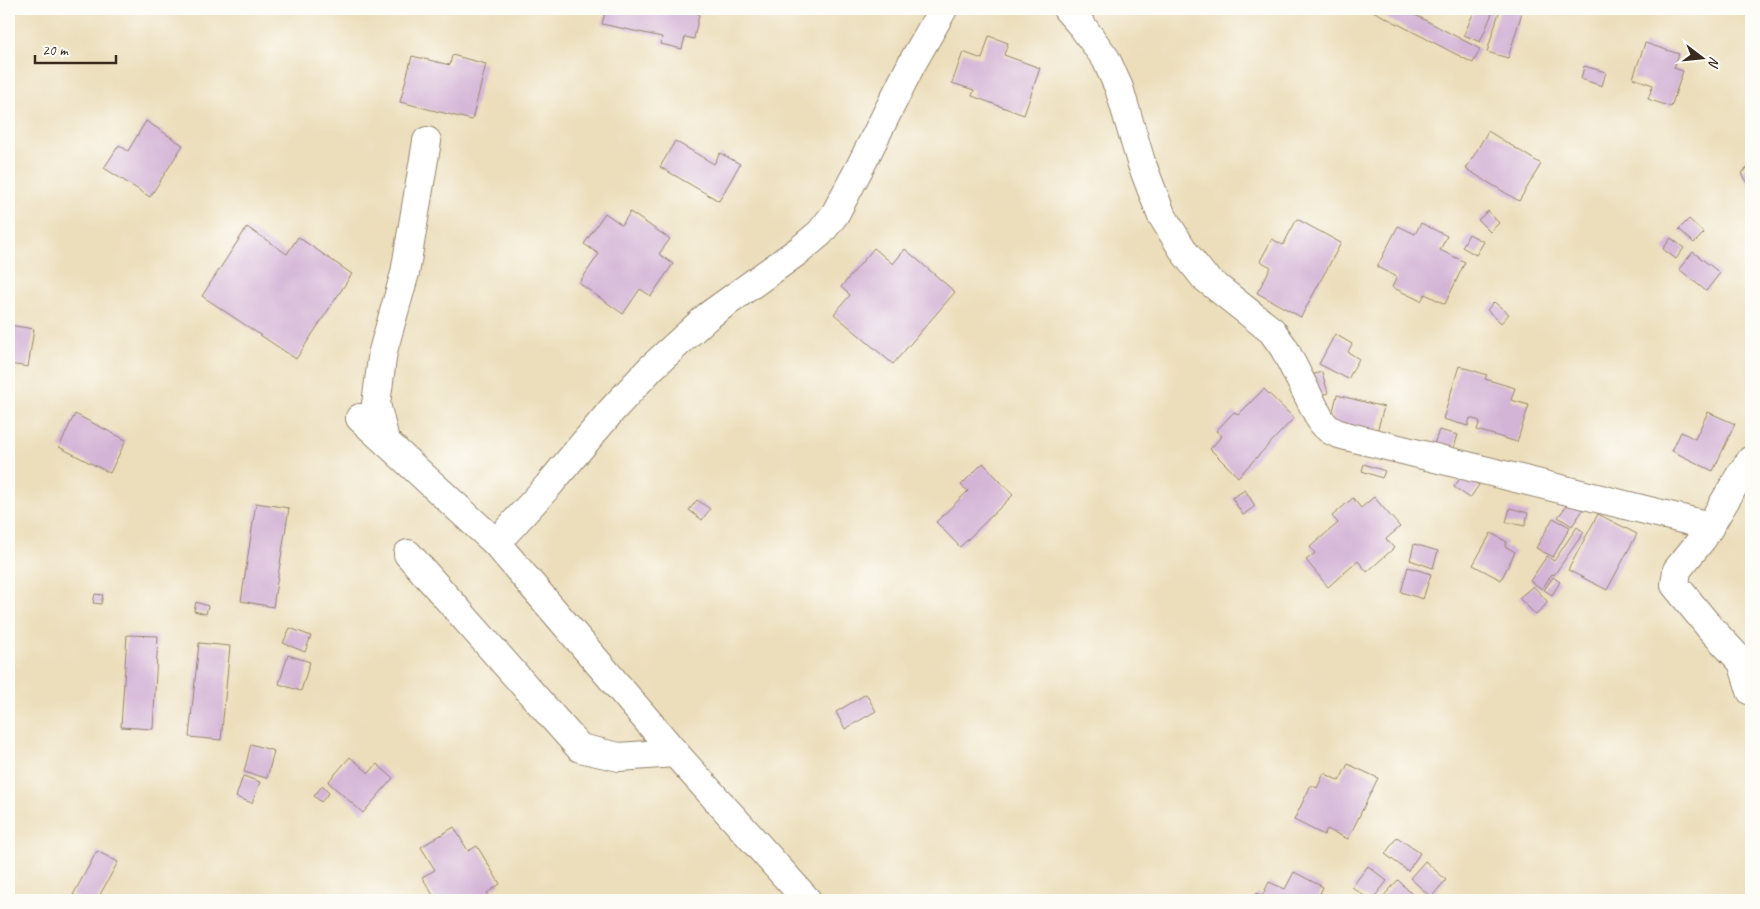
<svg xmlns="http://www.w3.org/2000/svg" width="1760" height="909" viewBox="0 0 1760 909" font-family="Caveat,sans-serif">
<rect width="100%" height="100%" fill="#fdfcf7"/>
<filter id="ink" filterUnits="userSpaceOnUse"><feTurbulence type="fractalNoise" baseFrequency=".02" numOctaves="2"/><feDisplacementMap in="SourceGraphic" scale="10" xChannelSelector="R" yChannelSelector="G"/><feConvolveMatrix kernelMatrix="1 2 1 2 8 2 1 2 1" color-interpolation-filters="sRGB"/></filter>
<filter id="wash" filterUnits="userSpaceOnUse"><feTurbulence type="fractalNoise" baseFrequency=".0096" numOctaves="4" result="noise"/><feDisplacementMap in="SourceGraphic" scale="20" xChannelSelector="R" yChannelSelector="G"/><feGaussianBlur stdDeviation="1.12" result="paint"/><feColorMatrix in="noise" values="0 0 0 0 0 0 0 0 0 0 0 0 0 0 0 0 0 1.4 0 .05"/><feComposite in="paint" operator="in"/></filter>
<g filter="url(#wash)">
<rect width="100%" height="100%" fill="#ecdebb"/>
<g id="blocks">
<!-- building -->
<g fill="#d3b3d6">
<polygon points="606,9 700,9 694,39 685,37 682,49 661,44 662,37 602,24"/>
<polygon points="1369,9 1404,9 1480,49 1473,63"/>
<polygon points="1475,9 1494,9 1480,42 1464,35"/>
<polygon points="1500,9 1523,9 1508,58 1487,52"/>
<polygon points="989,36 1008,43 1004,55 1040,68 1024,115 972,96 974,90 952,83 963,52 982,59"/>
<polygon points="1645,43 1679,54 1674,68 1683,71 1671,107 1648,99 1653,85 1633,78"/>
<polygon points="452,55 486,64 472,120 400,102 412,56 450,65"/>
<polygon points="1584,66 1606,72 1602,86 1581,79"/>
<polygon points="146,121 183,145 150,197 104,168 119,145 128,151"/>
<polygon points="1488,131 1541,164 1519,201 1466,169"/>
<polygon points="675,141 714,164 720,153 740,164 719,201 660,167"/>
<polygon points="1751,165 1751,187 1741,173"/>
<polygon points="1488,211 1499,223 1490,232 1478,220"/>
<polygon points="630,212 670,239 659,254 673,264 651,296 640,289 623,314 579,283 599,254 584,244 605,213 622,225"/>
<polygon points="1297,219 1341,243 1301,317 1257,293 1271,267 1260,261 1272,239 1283,245"/>
<polygon points="1689,219 1704,233 1694,243 1679,229"/>
<polygon points="1421,223 1447,236 1440,250 1465,262 1445,304 1425,294 1421,301 1392,287 1397,277 1377,267 1398,226 1415,234"/>
<polygon points="247,227 287,254 298,237 352,274 296,359 202,296"/>
<polygon points="1469,234 1484,242 1476,255 1462,247"/>
<polygon points="1671,238 1684,248 1676,259 1663,249"/>
<polygon points="874,248 893,264 905,249 955,292 893,364 834,314 850,295 841,287"/>
<polygon points="1693,252 1720,273 1706,291 1679,269"/>
<polygon points="1494,302 1509,314 1501,323 1487,310"/>
<polygon points="9,325 34,329 28,367 9,364"/>
<polygon points="1335,334 1352,344 1348,352 1359,359 1348,379 1319,364"/>
<polygon points="1459,366 1487,375 1485,379 1515,388 1511,400 1529,405 1517,442 1477,430 1480,421 1470,418 1468,426 1443,419"/>
<polygon points="1322,372 1328,393 1313,397 1307,376"/>
<polygon points="1264,389 1294,418 1238,477 1210,449 1222,436 1216,431 1234,412 1238,415"/>
<polygon points="1337,395 1384,407 1376,435 1330,423"/>
<polygon points="1708,412 1735,424 1713,471 1672,451 1681,432 1695,439"/>
<polygon points="75,414 126,440 110,473 59,447"/>
<polygon points="1439,430 1458,435 1453,450 1434,444"/>
<polygon points="983,463 1013,495 960,547 936,522 968,491 961,485"/>
<polygon points="1364,464 1385,471 1382,478 1362,471"/>
<polygon points="1463,474 1479,485 1470,498 1454,487"/>
<polygon points="1245,490 1255,506 1243,515 1232,498"/>
<polygon points="1374,497 1400,527 1386,539 1394,548 1367,572 1358,561 1328,587 1306,560 1315,553 1310,547 1338,523 1332,516 1353,498 1361,508"/>
<polygon points="697,500 710,509 702,520 689,510"/>
<polygon points="1570,501 1583,510 1572,526 1558,517"/>
<polygon points="256,503 289,508 273,607 241,601"/>
<polygon points="1510,508 1528,513 1525,526 1506,522"/>
<polygon points="1598,514 1637,534 1607,590 1568,570"/>
<polygon points="1553,518 1570,527 1553,557 1536,548"/>
<polygon points="1577,527 1584,532 1554,575 1552,574 1542,589 1530,581 1547,556 1554,561"/>
<polygon points="1491,533 1507,542 1505,546 1515,552 1501,580 1473,565"/>
<polygon points="1414,544 1438,551 1433,568 1410,560"/>
<polygon points="1408,567 1431,574 1423,599 1401,592"/>
<polygon points="1553,577 1560,582 1552,595 1544,590"/>
<polygon points="1533,586 1548,602 1536,615 1519,598"/>
<polygon points="95,594 103,595 101,604 93,603"/>
<polygon points="196,602 208,606 206,614 194,611"/>
<polygon points="290,628 311,636 305,652 283,643"/>
<polygon points="127,635 158,636 153,729 121,727"/>
<polygon points="199,643 230,646 221,740 189,737"/>
<polygon points="288,655 310,662 301,691 279,684"/>
<polygon points="866,694 876,711 845,729 836,712"/>
<polygon points="251,744 274,751 267,778 244,772"/>
<polygon points="350,757 369,773 377,764 393,778 363,813 328,782"/>
<polygon points="1348,764 1378,778 1348,839 1327,829 1324,835 1294,820 1311,785 1317,788 1324,773 1339,781"/>
<polygon points="243,776 260,782 252,803 236,797"/>
<polygon points="322,786 329,793 321,802 314,796"/>
<polygon points="454,827 468,851 477,846 500,884 487,893 491,900 436,900 422,877 435,870 421,847"/>
<polygon points="1397,837 1420,853 1408,871 1385,854"/>
<polygon points="97,851 118,862 97,900 83,900 73,895"/>
<polygon points="1425,861 1446,880 1431,897 1410,878"/>
<polygon points="1368,866 1387,881 1372,900 1370,900 1352,887"/>
<polygon points="1294,872 1323,887 1317,900 1253,900 1257,893 1262,896 1269,882 1285,889"/>
<polygon points="1398,880 1418,900 1380,900"/>
</g>
</g>
</g>
<g filter="url(#ink)">
<use href="#blocks" fill-opacity="0" stroke="#94846c" stroke-width="1"/>
<g fill="none" stroke-linecap="round" stroke-linejoin="round">
<!-- minor casing -->
<g stroke="#94846c" stroke-width="30">
<g id="minor">
<path d="M1067,9L1082,26L1106,59L1119,88L1141,162L1161,214L1185,253L1204,277L1272,331L1284,348L1320,419C1327,430 1334,433 1346,436L1710,526"/>
<polyline points="360,418 496,543 675,753 807,900"/>
<polyline points="385,440 376,404 383,351 405,273 427,141"/>
<polyline points="1751,460 1739,477 1703,538 1677,570 1675,585 1711,629 1742,662 1751,691"/>
<polyline points="496,543 548,486 612,410 651,368 708,316 801,249 820,233 835,214 860,167 911,65 943,9"/>
<polyline points="408,554 580,748 619,757 675,753"/>
</g>
</g>
<!-- minor -->
<use href="#minor" stroke="#fff" stroke-width="28"/>
</g>
</g>
<!-- margin -->
<rect width="1760" height="909" fill="none" stroke="#fdfcf7" stroke-width="30"/>
<!-- north arrow -->
<g transform="translate(1702 58) rotate(106)" stroke="#fdfcf7" stroke-width="4" paint-order="stroke">
<path d="M0-4L9 19L0 12L-9 19Z" fill="#3b2a1e"/>
<text y="-8" font-size="14" font-weight="bold" text-anchor="middle" fill="#3b2a1e">N</text>
</g>
<!-- scale -->
<path d="M35 55v8h81v-8" fill="none" stroke="#3b2a1e" stroke-width="2.5"/>
<text x="42" y="55" font-size="15" fill="#3b2a1e" stroke="#fdfcf7" stroke-width="4" paint-order="stroke">20 m</text>
</svg>
